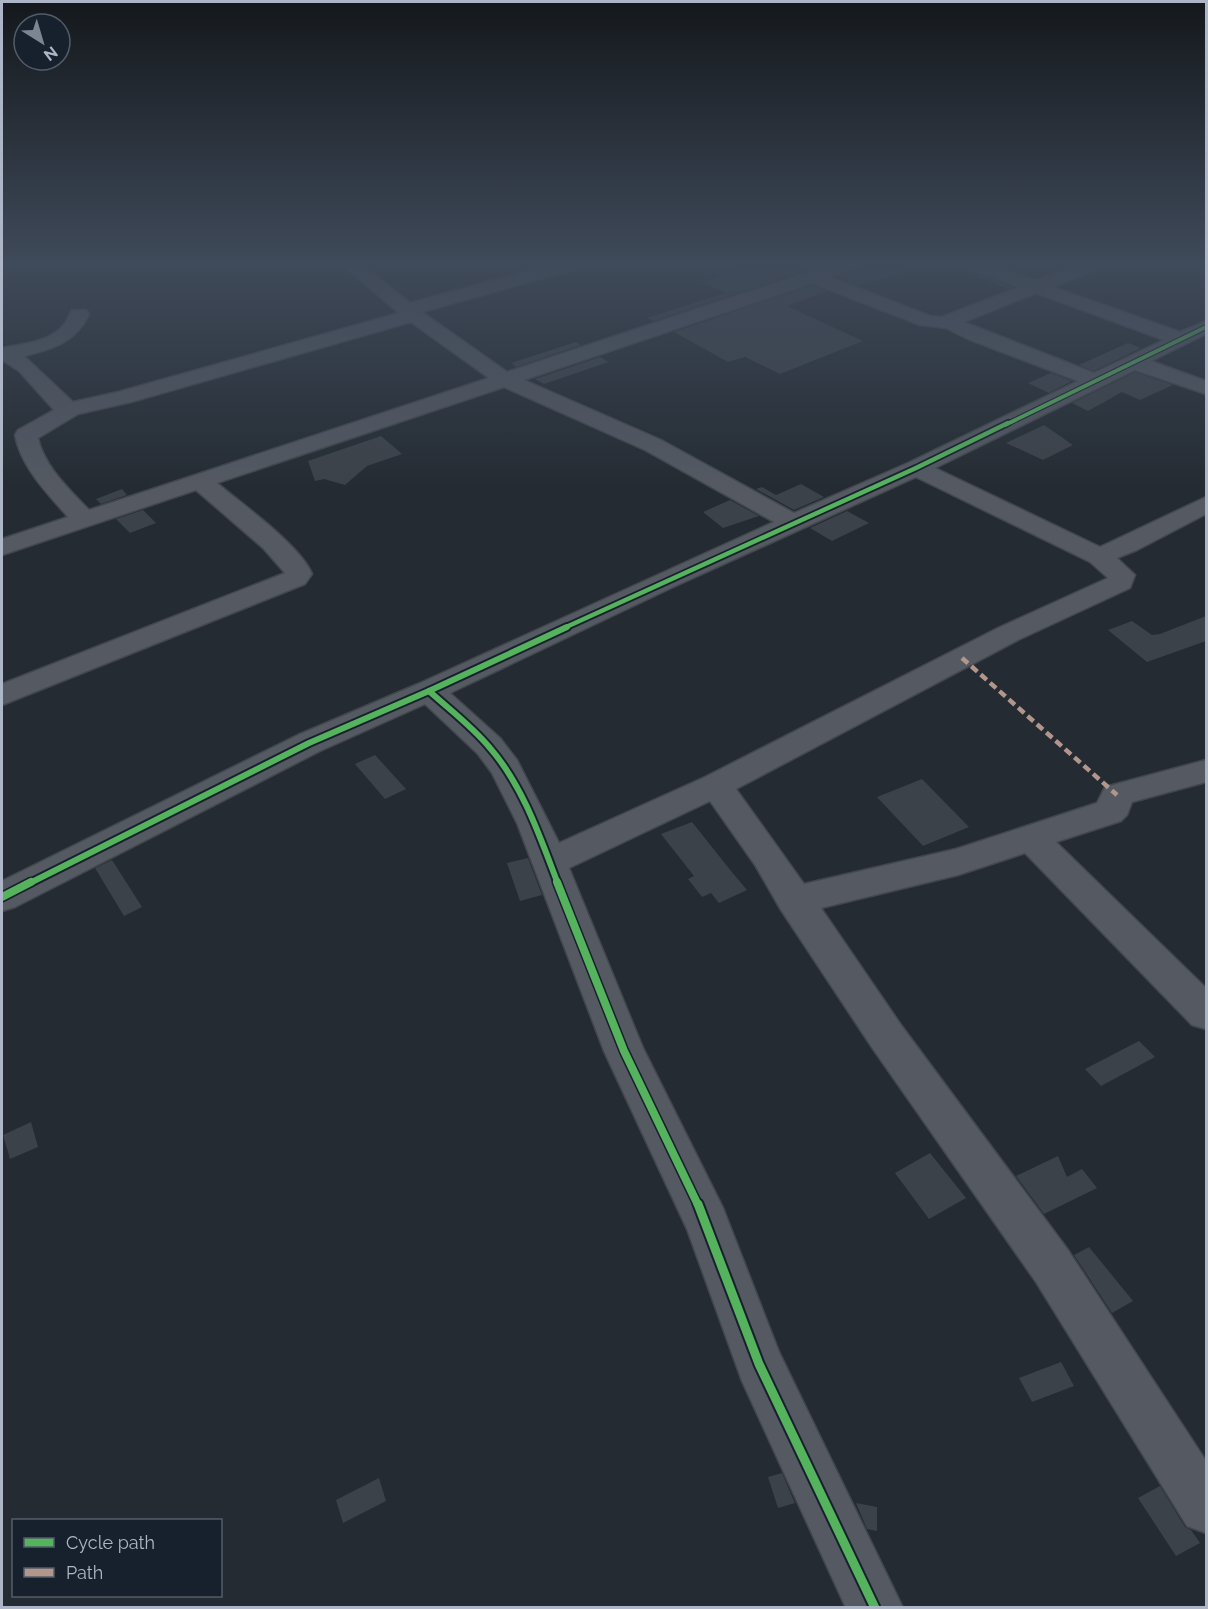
<svg xmlns="http://www.w3.org/2000/svg" width="1208" height="1609" viewBox="0 0 1208 1609" font-family="Raleway,sans-serif">
<rect width="100%" height="100%" fill="#242b32"/>
<!-- building -->
<g fill="#3c4249">
<polygon points="799,262 811,264 830,262 654,321 647,318 726,293 702,282 759,264 773,271"/>
<polygon points="867,262 916,262 917,267 858,286 837,277 863,268"/>
<polygon points="943,262 956,262 960,268 1013,287 1007,289"/>
<polygon points="812,285 827,291 787,306 863,341 780,374 745,357 728,362 674,332"/>
<polygon points="576,342 581,345 516,367 511,363"/>
<polygon points="1128,343 1141,348 1094,371 1079,365"/>
<polygon points="600,357 609,362 544,384 535,379"/>
<polygon points="1135,372 1173,385 1140,400 1122,392 1088,411 1072,403"/>
<polygon points="1051,373 1072,381 1049,393 1028,383"/>
<polygon points="1044,425 1073,445 1043,460 1006,443"/>
<polygon points="381,436 402,454 367,466 345,485 324,479 315,481 308,461"/>
<polygon points="801,484 824,497 794,510 756,489 762,487 776,495"/>
<polygon points="122,489 127,495 101,504 96,499"/>
<polygon points="730,500 759,516 723,528 703,512"/>
<polygon points="143,510 156,523 130,533 116,519"/>
<polygon points="847,511 869,523 832,541 810,528"/>
<polygon points="1206,616 1206,641 1147,662 1108,630 1132,621 1152,635 1160,634"/>
<polygon points="375,755 406,789 385,799 355,764"/>
<polygon points="922,779 969,827 923,846 877,797"/>
<polygon points="692,822 731,871 747,890 719,903 711,893 702,897 688,879 694,876 661,834"/>
<polygon points="528,858 542,895 520,901 507,863"/>
<polygon points="112,860 142,907 124,916 95,868"/>
<polygon points="1139,1041 1155,1057 1101,1086 1085,1069"/>
<polygon points="31,1122 38,1147 10,1159 3,1135"/>
<polygon points="930,1153 966,1198 929,1219 895,1173"/>
<polygon points="1058,1156 1067,1177 1082,1169 1097,1188 1044,1214 1016,1176"/>
<polygon points="1089,1247 1133,1301 1112,1313 1074,1255"/>
<polygon points="1061,1362 1074,1386 1032,1402 1019,1378"/>
<polygon points="782,1473 795,1503 778,1508 768,1477"/>
<polygon points="379,1478 386,1501 343,1523 336,1500"/>
<polygon points="1160,1486 1185,1527 1191,1530 1200,1543 1176,1556 1138,1498"/>
<polygon points="856,1503 877,1507 877,1531 867,1529"/>
</g>
<g fill="none" stroke-linecap="round" stroke-linejoin="round">
<!-- minor casing -->
<g stroke="#42474d" stroke-width="3">
<path id="minor" d="M339,262H359L410,303L560,262H590L587,266L422,312L507,372L838,262H865L862,266L830,277L930,316L942,317L1019,287L961,266L958,262H985L1036,280L1082,262H1108L1105,266L1053,287L1180,332L1206,321V334L1151,361L1206,381V394L1135,370L935,468L1100,547L1206,497V514L1137,550L1117,558L1135,575L1130,588L1018,640L736,789L804,884L956,849L1097,803L1105,787L1206,760V782L1132,802L1127,815L1121,821L1056,842L1206,988V1029L1192,1025L1025,853L958,875L821,908L901,1025L1068,1250L1206,1461V1533L1187,1526L1036,1282L873,1049L781,910L755,865L710,801L569,868L643,1048L723,1208L779,1352L903,1608H846L742,1381L687,1229L604,1051L517,823L492,773L478,754L425,704L320,751L15,907L2,911V881L298,735L418,684L774,522L645,450L504,387L217,483C242,504 301,546 312,574L305,584L2,705V684L285,573L263,548L196,490L2,555V539L68,517C47,493 21,467 15,435L18,430L54,410L19,371L2,360V348C22,344 52,342 65,323C68,319 69,314 72,310H86L89,314C76,343 52,349 24,356L73,402L118,392L399,313ZM812,283L920,325L946,328L968,339L1078,381L908,463L794,513L661,440L524,380ZM1036,293L1164,340L1094,373L964,322ZM411,322L489,378L89,510C69,489 44,466 38,438L78,414L131,402ZM916,477L1090,562L1108,578L998,628L705,777L559,843L517,760L500,738L450,693L671,588Z"/>
</g>
<!-- minor -->
<use href="#minor" fill="#545962" fill-rule="evenodd"/>
<!-- quiet -->
<polyline stroke="#b2968c" stroke-width="4.5" stroke-dasharray="8 4.5" stroke-linecap="butt" points="962,658 1117,795"/>
<!-- cycleway-far4 casing -->
<g stroke="#17212d" stroke-width="6">
<polyline id="cycleway-far4" points="1005,425 1206,327"/>
</g>
<!-- cycleway-far3 casing -->
<g stroke="#17212d" stroke-width="8">
<polyline id="cycleway-far3" points="564,628 916,468 1008,423"/>
</g>
<!-- cycleway-far2 casing -->
<g stroke="#17212d" stroke-width="10">
<g id="cycleway-far2">
<path d="M429,691C449,709 473,727 490,748C523,786 540,837 558,884"/>
<polyline points="28,884 309,743 429,691 567,627"/>
</g>
</g>
<!-- cycleway-far1 casing -->
<g stroke="#17212d" stroke-width="11">
<g id="cycleway-far1">
<polyline points="557,882 624,1051 698,1205"/>
<polyline points="2,897 31,882"/>
</g>
</g>
<!-- cycleway casing -->
<g stroke="#17212d" stroke-width="13">
<polyline id="cycleway" points="698,1204 759,1364 875,1608"/>
</g>
<!-- cycleway-far4 -->
<use href="#cycleway-far4" stroke="#56b35d" stroke-width="4"/>
<!-- cycleway-far3 -->
<use href="#cycleway-far3" stroke="#56b35d" stroke-width="4.5"/>
<!-- cycleway-far2 -->
<use href="#cycleway-far2" stroke="#56b35d" stroke-width="6"/>
<!-- cycleway-far1 -->
<use href="#cycleway-far1" stroke="#56b35d" stroke-width="8"/>
<!-- cycleway -->
<use href="#cycleway" stroke="#56b35d" stroke-width="9"/>
</g>
<!-- sky -->
<linearGradient id="sky" x2="0" y2="1"><stop stop-color="#14181c"/><stop offset="0.54" stop-color="#3f4a5a"/><stop offset="1" stop-color="#3f4a5a" stop-opacity="0"/></linearGradient>
<rect width="1208" height="488" fill="url(#sky)"/>
<!-- border -->
<rect width="1208" height="1609" fill="none" stroke="#acb6c6" stroke-width="6"/>
<!-- legend -->
<rect x="12" y="1519" width="210" height="78" fill="#17212d" stroke="#535d6a" stroke-width="1.5"/>
<rect x="24" y="1538" width="30" height="9" fill="#56b35d" stroke="#535d6a" stroke-width="1.5"/>
<text x="66" y="1549" font-size="18" fill="#acb6c6">Cycle path</text>
<rect x="24" y="1568" width="30" height="9" fill="#b2968c" stroke="#535d6a" stroke-width="1.5"/>
<text x="66" y="1579" font-size="18" fill="#acb6c6">Path</text>
<!-- north arrow -->
<g transform="translate(42 42) rotate(143)"><circle r="28" fill="#17212d" stroke="#535d6a" stroke-width="1.5"/>
<path d="M0-4.5L10 22L0 15L-10 22Z" fill="#7c8592"/>
<text y="-9" font-size="16" font-weight="bold" text-anchor="middle" fill="#acb6c6">N</text>
</g>
</svg>
